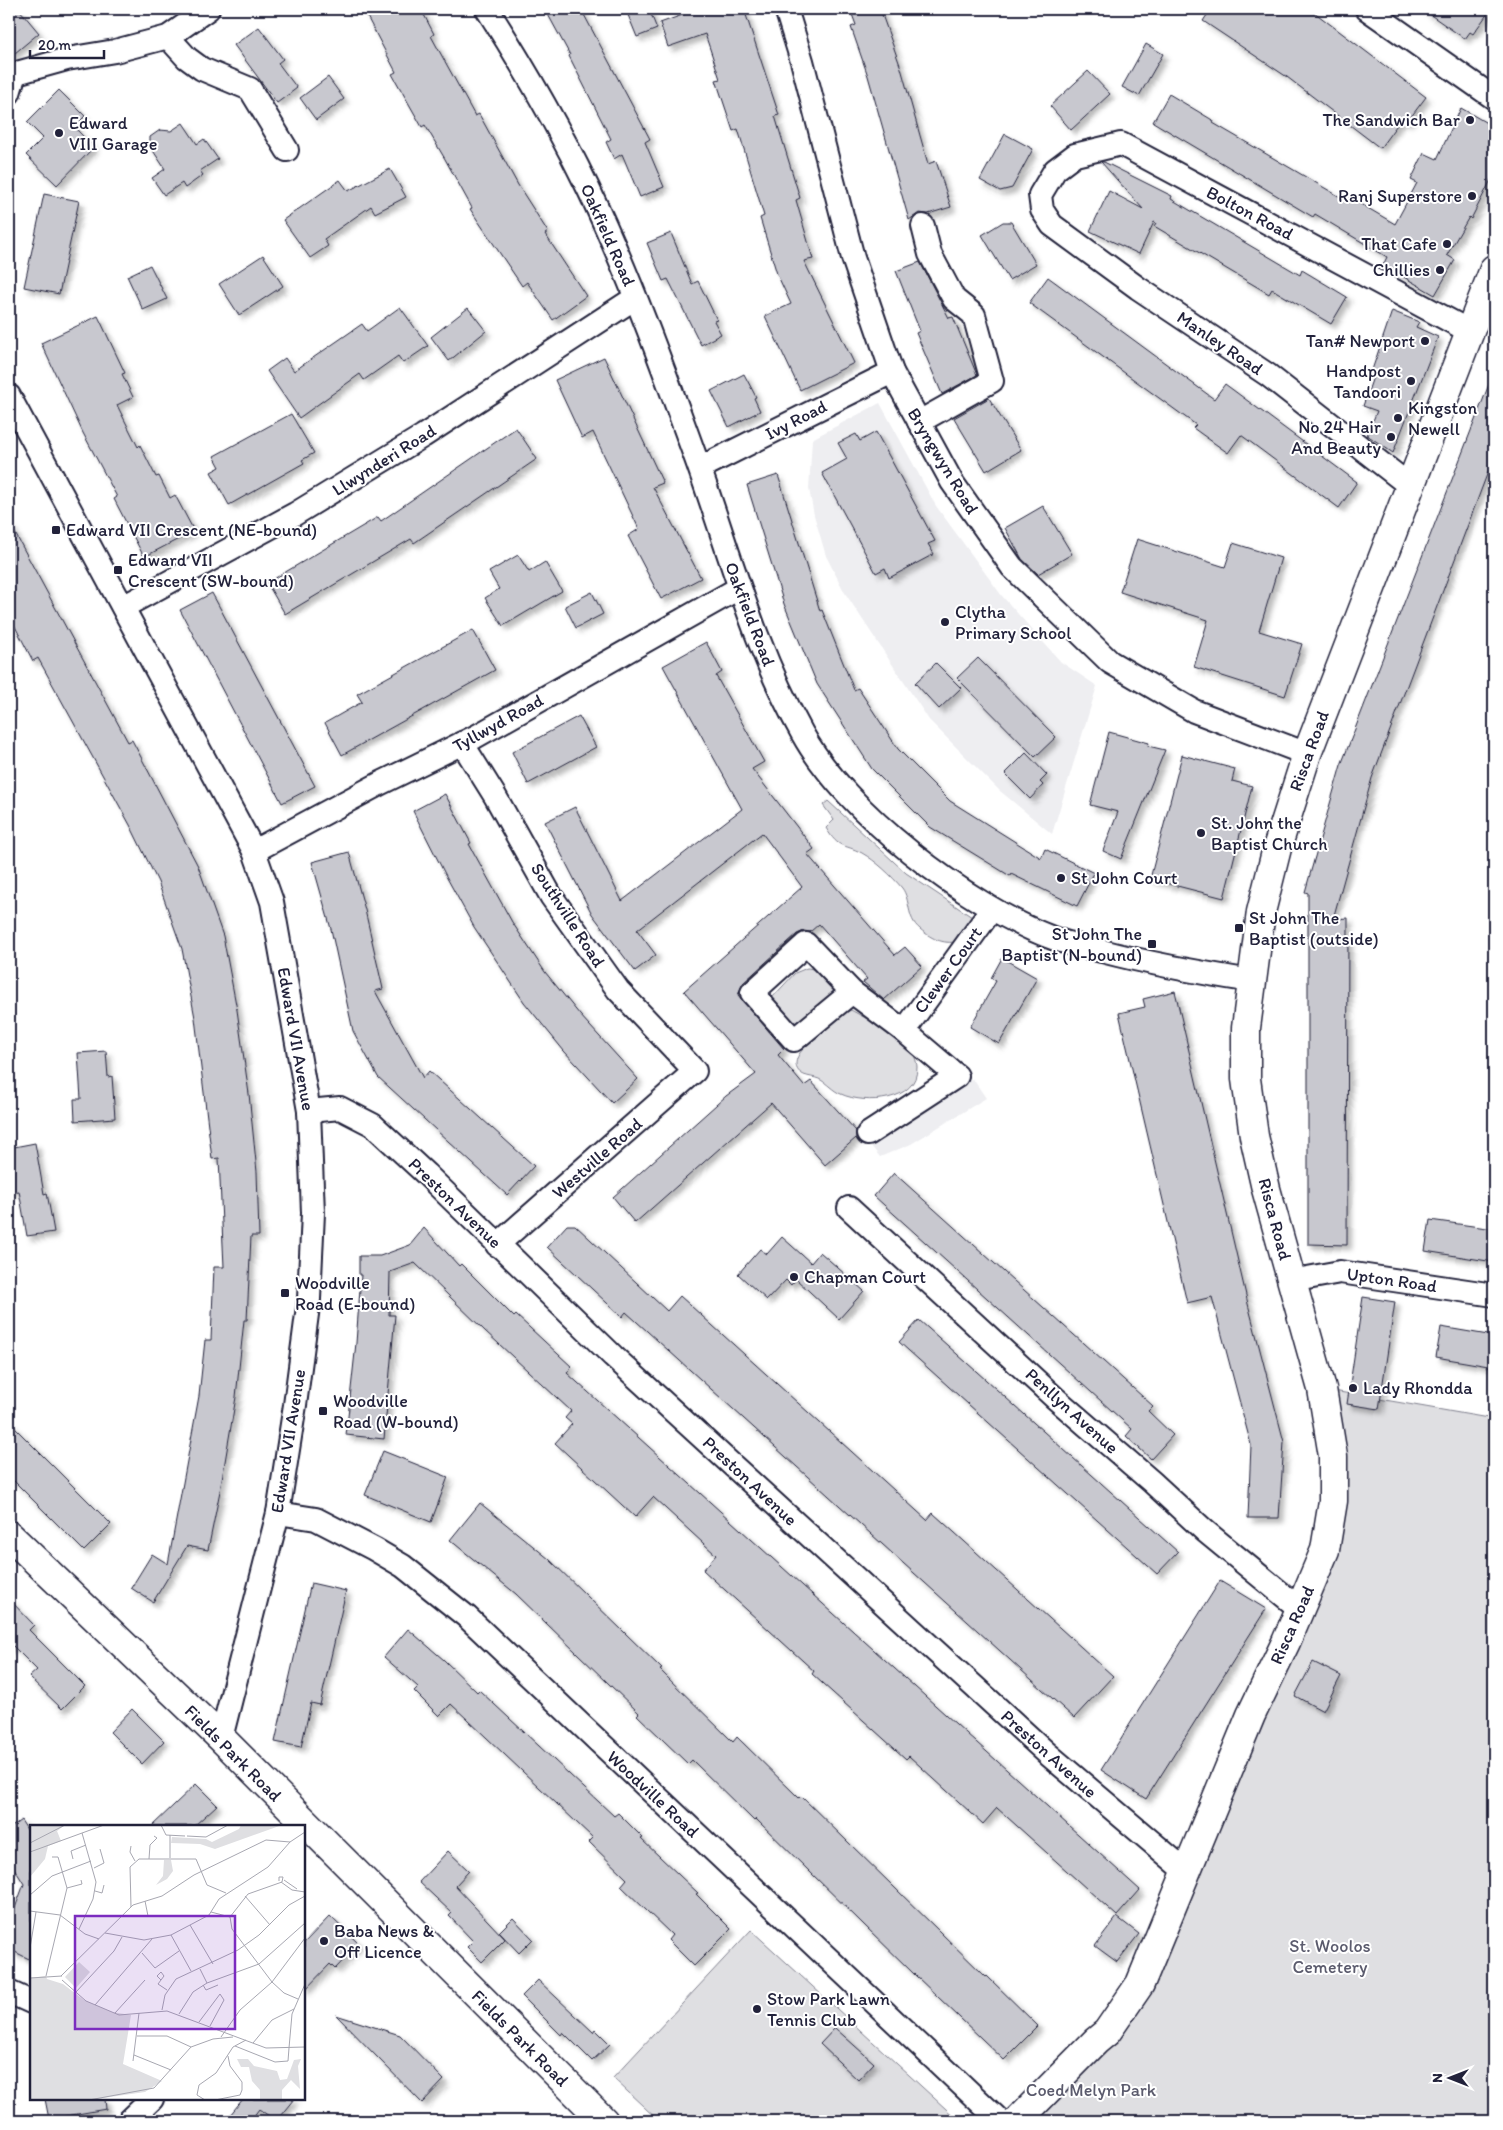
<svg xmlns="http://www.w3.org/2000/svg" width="1503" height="2130" viewBox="0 0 1503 2130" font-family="Itim,sans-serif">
<defs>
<filter id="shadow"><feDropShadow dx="4.5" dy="4.5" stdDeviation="2.5" flood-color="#0004"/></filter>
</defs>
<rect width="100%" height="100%" fill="#fff"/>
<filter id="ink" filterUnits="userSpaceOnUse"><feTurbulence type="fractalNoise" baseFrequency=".02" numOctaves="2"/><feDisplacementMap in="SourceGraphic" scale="10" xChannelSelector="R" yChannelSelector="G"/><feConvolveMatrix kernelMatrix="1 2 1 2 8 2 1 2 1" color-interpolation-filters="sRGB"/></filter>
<g filter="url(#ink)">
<!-- built -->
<g fill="#eeeef1">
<polygon points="880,403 936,506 1002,596 1061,662 1097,686 1052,834 1000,791 929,720 845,593 826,556 814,515 809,489 812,439"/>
<polygon points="973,1079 986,1098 911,1144 880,1157 871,1146 876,1143 874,1138"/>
</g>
<!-- green -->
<g fill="#dfdfe2" stroke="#80808e">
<path d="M828,801L906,873L972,917L961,941C945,945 933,940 920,929C906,918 911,900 902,888C891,875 876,861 862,853C843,843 839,850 826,828L834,820L823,805Z"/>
<path d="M807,968C817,968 834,982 836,992L794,1028L771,999L795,973Z"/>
<path d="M851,1010C865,1018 899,1035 909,1046C913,1050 917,1062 917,1067C918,1102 865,1105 841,1094C833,1091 827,1083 819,1079C814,1077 809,1077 804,1075C791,1069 796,1056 804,1048C818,1034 832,1016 851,1010Z"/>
<polygon points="1322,1389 1494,1419 1494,2121 1017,2121 1107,2032 1325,1550"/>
<polygon points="751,1930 958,2120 659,2121 613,2078"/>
</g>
<!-- building -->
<g fill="#c8c8cf" stroke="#22223b" filter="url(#shadow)">
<polygon points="9,9 19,9 39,33 9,58"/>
<polygon points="363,9 421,9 434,34 431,36 475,116 479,114 518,185 548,232 545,234 586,296 553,320 527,282 522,286 470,209 472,208 445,159 425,125 422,127 392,74 396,72"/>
<polygon points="545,9 581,9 650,139 645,142 664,187 640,197 622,154 614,159 606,142 611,139 569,56 570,55"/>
<polygon points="643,9 649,9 657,29 637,37 628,15"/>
<polygon points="699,9 744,9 779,115 775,116 800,198 796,200 813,259 804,261 854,363 800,390 765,316 791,304 777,274 760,218 764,216 738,129 733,131 716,80 720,79 705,34 668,47 660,23"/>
<polygon points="850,9 880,9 901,68 928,164 936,161 951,207 928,214 919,213 909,220 868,76 851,27 856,25"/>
<polygon points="1211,9 1310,9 1426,97 1407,122 1402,118 1380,148 1287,77 1203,21"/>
<polygon points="1422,9 1491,9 1473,34 1470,32 1465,39"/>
<polygon points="259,27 283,59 278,63 297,88 277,103 234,45"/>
<polygon points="1146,44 1163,54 1139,96 1122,87"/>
<polygon points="1088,71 1110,94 1071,130 1050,106"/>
<polygon points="328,77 344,99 316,120 300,98"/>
<polygon points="59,90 85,116 74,127 94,147 57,185 26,155 43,138 27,122"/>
<polygon points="1169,94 1214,121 1213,123 1342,198 1344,194 1395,224 1417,183 1411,180 1424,153 1437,159 1461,108 1485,122 1494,130 1494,174 1471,219 1469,217 1447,255 1455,260 1435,295 1383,265 1387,257 1315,214 1313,217 1153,122"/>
<polygon points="183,123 197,144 204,139 218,159 200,171 203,175 185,188 182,183 164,195 152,178 165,169 150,146 150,137 160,130 171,131"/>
<polygon points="1005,134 1033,149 1012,188 1000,191 980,180"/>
<polygon points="1101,162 1104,162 1172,196 1171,199 1300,275 1302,270 1347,297 1331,324 1272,289 1269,294 1154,226 1156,223 1154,222 1139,254 1090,231 1109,191 1143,209"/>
<polygon points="390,169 406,197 375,213 371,206 324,239 328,246 310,258 283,220 340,180 348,191"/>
<polygon points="44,194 79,201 59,294 24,287"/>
<polygon points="1003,222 1011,222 1036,264 1009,280 982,235"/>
<polygon points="671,233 692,284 698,281 717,320 714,321 721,334 701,345 668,279 663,281 647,243"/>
<polygon points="263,255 283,286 239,315 219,284"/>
<polygon points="920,262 949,318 953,317 977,375 942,394 916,333 920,331 896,271"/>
<polygon points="150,265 167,299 143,310 127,276"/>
<polygon points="1048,277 1214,399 1225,384 1357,482 1339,508 1241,435 1228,453 1193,428 1196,425 1029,303"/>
<polygon points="400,307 428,346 403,363 398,356 364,380 360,374 299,418 267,371 285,358 294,371 362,324 367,331"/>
<polygon points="468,308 486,331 449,361 431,337"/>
<polygon points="1392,311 1419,322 1416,327 1438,337 1393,453 1367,435 1377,411 1363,406 1374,374 1371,373"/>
<polygon points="98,316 125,373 122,374 133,397 117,405 138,447 140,445 156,477 159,476 170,498 175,495 194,531 144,557 114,499 117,497 83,433 41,343"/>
<polygon points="604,357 663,483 653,487 701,578 661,599 628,536 639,529 593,432 582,438 555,380"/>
<polygon points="744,374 756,397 754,398 760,411 729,427 711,391"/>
<polygon points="1493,374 1494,456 1372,778 1333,919 1348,918 1347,1245 1308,1244 1308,893 1305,892 1341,765"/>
<polygon points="989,398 1021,450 986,471 954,418"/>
<polygon points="291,414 314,453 302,460 304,463 229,505 211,472 220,467 214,456"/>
<polygon points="516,428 537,459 414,543 411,539 285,614 267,583 378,517 381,521"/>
<polygon points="876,432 935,541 928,544 934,554 889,578 885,568 876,573 822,473 847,459 838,443 856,434 860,441"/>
<polygon points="778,475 820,611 822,610 854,690 858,688 898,749 950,801 1041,858 1045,849 1094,873 1077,906 1011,874 1010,876 930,827 872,769 817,684 784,604 747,485"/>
<polygon points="1043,506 1072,554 1038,574 1022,559 1005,528"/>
<polygon points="9,522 128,742 132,740 198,866 223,936 237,1010 249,1094 257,1172 259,1236 251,1236 247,1320 244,1320 236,1397 220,1491 208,1550 187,1546 153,1602 131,1588 152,1554 168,1564 199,1396 205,1340 211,1340 214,1267 224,1267 219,1158 212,1159 195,1018 182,949 158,882 130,825 38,658 33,661 9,615"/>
<polygon points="1137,539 1225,567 1233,543 1281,558 1259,631 1302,644 1285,696 1194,667 1208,620 1120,592"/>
<polygon points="518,555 529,572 545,562 562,591 503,626 485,598 499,589 489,572"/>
<polygon points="592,592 603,614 576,628 565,606"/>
<polygon points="212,593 315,786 282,803 180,610"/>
<polygon points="473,630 495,670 342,755 325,723 362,702 357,694"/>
<polygon points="706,642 722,672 716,676 764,762 752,769 814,849 807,854 895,955 905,947 922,966 884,1000 863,982 867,979 819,924 810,932 804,931 797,934 743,983 738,995 784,1049 778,1055 804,1086 811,1081 856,1131 856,1138 825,1165 771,1103 635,1223 613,1197 726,1096 756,1074 684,991 802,887 762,833 637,930 656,955 635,971 592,914 545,822 575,807 622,901 742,809 663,666"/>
<polygon points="978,658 1056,737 1035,757 957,678"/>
<polygon points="936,663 961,688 939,709 915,683"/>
<polygon points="579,716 596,747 528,784 512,752"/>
<polygon points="1109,732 1149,743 1148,746 1165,750 1121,859 1103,851 1118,812 1090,805"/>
<polygon points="1026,753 1047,775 1040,782 1043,785 1030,799 1005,774"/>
<polygon points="1182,755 1235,769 1232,781 1252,786 1224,898 1150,879"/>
<polygon points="445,794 471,843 469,844 512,922 545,972 580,1015 638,1079 612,1103 564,1051 524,1002 474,927 447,878 413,811"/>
<polygon points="349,852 365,910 383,989 375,991 423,1078 429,1071 534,1166 507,1195 378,1077 353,1031 331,929 312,862"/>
<polygon points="1002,958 1037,978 999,1044 970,1027 996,981 991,978"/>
<polygon points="1175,991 1248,1304 1284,1442 1279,1518 1248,1518 1251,1445 1212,1297 1187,1303 1119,1013 1145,1007 1143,999"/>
<polygon points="106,1051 108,1077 112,1076 115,1118 75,1121 74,1099 81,1099 78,1053"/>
<polygon points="35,1143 44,1194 47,1193 54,1232 27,1236 19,1191 12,1192 9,1174 9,1148"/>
<polygon points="894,1173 1153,1406 1148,1411 1173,1435 1151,1459 1126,1436 1132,1429 874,1196"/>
<polygon points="1430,1220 1494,1229 1494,1262 1425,1251"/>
<polygon points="567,1225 575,1225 667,1311 680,1296 927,1520 933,1513 1113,1676 1074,1718 626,1312 622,1317 547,1247"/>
<polygon points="424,1228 459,1266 461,1264 514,1317 516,1315 572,1367 567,1373 1140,1890 1117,1916 997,1808 983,1824 909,1756 906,1759 884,1739 812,1674 814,1671 703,1570 716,1555 653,1497 635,1517 555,1443 572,1424 565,1418 571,1411 485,1331 415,1263 390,1272 389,1315 395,1315 384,1439 346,1435 356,1343 361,1275 359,1275 359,1256 380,1256 410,1245"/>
<polygon points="782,1237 811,1263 820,1252 864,1291 839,1319 796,1279 791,1285 786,1280 767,1300 738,1274 760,1249 767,1254"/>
<polygon points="1363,1297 1395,1302 1379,1409 1347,1404"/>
<polygon points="919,1320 1178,1552 1157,1574 899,1342"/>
<polygon points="1441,1327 1494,1336 1494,1367 1436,1357"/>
<polygon points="9,1422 111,1524 84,1551 9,1476"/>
<polygon points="383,1451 448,1477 431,1522 365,1495"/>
<polygon points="480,1503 549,1559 662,1669 660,1670 733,1742 737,1737 799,1798 801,1796 986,1977 987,1976 1038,2026 1004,2060 916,1976 756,1819 754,1821 692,1760 688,1764 637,1715 639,1713 516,1594 450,1540"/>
<polygon points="1220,1581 1266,1609 1146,1799 1101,1770"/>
<polygon points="311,1583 346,1591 320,1705 311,1703 301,1747 275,1742"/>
<polygon points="9,1599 34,1625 29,1630 85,1686 62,1709 29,1677 37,1670 13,1646 9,1650"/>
<polygon points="408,1629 444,1660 477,1692 479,1690 614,1816 618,1813 643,1838 641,1839 698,1893 696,1894 731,1929 694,1966 668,1940 672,1935 621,1886 627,1879 589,1842 593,1838 451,1704 439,1716 414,1691 418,1687 384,1657"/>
<polygon points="1313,1662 1341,1676 1323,1711 1295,1696"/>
<polygon points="132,1709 164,1741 142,1764 110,1732"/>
<polygon points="196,1784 217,1805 194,1826 152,1826"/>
<polygon points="21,1820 31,1836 31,1960 9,1949 9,1924 24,1884 9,1860 9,1829"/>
<polygon points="448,1851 469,1871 455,1886 505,1939 482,1962 467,1947 473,1941 449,1916 452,1913 419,1882"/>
<polygon points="330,1916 359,1944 335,1969 330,1964 304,1991 304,1943"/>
<polygon points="1117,1917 1139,1934 1117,1962 1095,1946"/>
<polygon points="513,1918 533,1939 519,1953 499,1932"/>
<polygon points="538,1980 593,2032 595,2029 610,2044 592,2061 563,2032 561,2035 522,1996"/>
<polygon points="336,2015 400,2035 444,2080 422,2103"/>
<polygon points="835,2028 874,2063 858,2080 820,2044"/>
<polygon points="45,2099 105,2099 106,2109 49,2119"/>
<polygon points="243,2099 294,2099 276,2121 259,2109 250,2121 225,2121"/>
</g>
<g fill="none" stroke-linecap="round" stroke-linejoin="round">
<!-- minor casing -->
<g stroke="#22223b" stroke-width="26">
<g id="minor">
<path d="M487,9C524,67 558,126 588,188C631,278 665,373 699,467C731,557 755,649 802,733C845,812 967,905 1050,937C1066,944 1085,947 1102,951C1151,964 1201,973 1252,981"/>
<polyline points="786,9 802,61 853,258 892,372 952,482 1012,567 1110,662 1194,711 1307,754"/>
<polyline points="1367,9 1494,98"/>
<polyline points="168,37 187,58 202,69 250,89 287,150"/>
<polyline points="9,73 13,74 67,59 115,51 168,37 208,9"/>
<polyline points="9,93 15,73"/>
<polyline points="9,396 254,851 272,902 309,1111 313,1213 309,1299 295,1405 278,1513 221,1738"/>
<polyline points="919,422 992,381 974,315 954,299 930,254 923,226"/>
<polyline points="700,468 892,372"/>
<polyline points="1410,486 1268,375 1138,288 1052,225 1042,210 1040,195 1055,170 1075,155 1121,144 1469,331"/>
<polyline points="123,607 295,514 423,436 635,298"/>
<polyline points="462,743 495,796 551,896 618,990 695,1071 497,1245"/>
<polyline points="254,851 381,783 475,737 739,588"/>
<polyline points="852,992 794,1040 752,993 806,944 852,992 904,1031 992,909"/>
<polyline points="309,1111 340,1108 373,1125 426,1174 613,1356 1049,1755 1187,1872"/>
<polyline points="868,1134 957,1076 904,1031"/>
<polyline points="849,1208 1055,1398 1152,1482 1205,1531 1300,1609"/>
<polyline points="1291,1281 1340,1272 1494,1295"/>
<polyline points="278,1513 316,1519 374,1549 403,1566 467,1617 1000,2121"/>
<polyline points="9,1992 31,2002"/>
<polyline points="129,2121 152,2099"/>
</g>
</g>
<!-- secondary casing -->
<g stroke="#22223b" stroke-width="31">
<g id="secondary">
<polyline points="9,1535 221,1738 604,2121"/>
<polyline points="1017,2121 1096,2041 1107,2032 1140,1984 1251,1715 1286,1642 1325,1550 1333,1501 1333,1456 1322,1389 1266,1189 1254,1136 1246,1079 1246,1028 1261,912 1277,848 1307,754 1494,269"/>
</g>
</g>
<!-- minor -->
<use href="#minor" stroke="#fff" stroke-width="22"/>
<!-- secondary -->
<use href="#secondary" stroke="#fff" stroke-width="28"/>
</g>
</g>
<!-- markers -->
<g fill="#22223b" stroke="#fff" stroke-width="2">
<circle cx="1470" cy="120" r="5"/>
<circle cx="59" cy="133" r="5"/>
<circle cx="1472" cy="196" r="5"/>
<circle cx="1447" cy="244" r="5"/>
<circle cx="1440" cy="270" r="5"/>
<circle cx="1425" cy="341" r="5"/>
<circle cx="1411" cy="381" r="5"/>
<circle cx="1398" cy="418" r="5"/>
<circle cx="1391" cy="437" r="5"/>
<rect x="51" y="525" width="10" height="10" rx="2.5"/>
<rect x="113" y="565" width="10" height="10" rx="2.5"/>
<circle cx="945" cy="622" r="5"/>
<circle cx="1201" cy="833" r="5"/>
<circle cx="1061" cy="878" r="5"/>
<rect x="1234" y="923" width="10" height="10" rx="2.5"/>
<rect x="1147" y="939" width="10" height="10" rx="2.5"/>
<circle cx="794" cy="1277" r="5"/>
<rect x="280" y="1288" width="10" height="10" rx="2.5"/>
<circle cx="1353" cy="1388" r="5"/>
<rect x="318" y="1406" width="10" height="10" rx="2.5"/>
<circle cx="324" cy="1941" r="5"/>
<circle cx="757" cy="2009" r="5"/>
</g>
<g text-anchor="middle" stroke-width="4" stroke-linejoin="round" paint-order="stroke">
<!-- poi labels -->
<g font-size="18" fill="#22223b" stroke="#fff" text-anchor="start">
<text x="1460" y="126" text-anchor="end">The Sandwich Bar</text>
<text x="69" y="129">Edward<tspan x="69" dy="21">VIII Garage</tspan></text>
<text x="1462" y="202" text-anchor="end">Ranj Superstore</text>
<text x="1437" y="250" text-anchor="end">That Cafe</text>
<text x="1430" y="276" text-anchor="end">Chillies</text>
<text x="1415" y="347" text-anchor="end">Tan# Newport</text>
<text x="1401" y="377" text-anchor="end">Handpost<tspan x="1401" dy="21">Tandoori</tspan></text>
<text x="1408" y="414">Kingston<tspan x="1408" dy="21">Newell</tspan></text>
<text x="1381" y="433" text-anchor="end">No 24 Hair<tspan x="1381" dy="21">And Beauty</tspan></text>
<text x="66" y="536">Edward VII Crescent (NE-bound)</text>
<text x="128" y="566">Edward VII<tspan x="128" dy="21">Crescent (SW-bound)</tspan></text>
<text x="955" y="618">Clytha<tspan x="955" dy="21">Primary School</tspan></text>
<text x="1211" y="829">St. John the<tspan x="1211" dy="21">Baptist Church</tspan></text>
<text x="1071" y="884">St John Court</text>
<text x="1249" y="924">St John The<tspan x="1249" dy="21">Baptist (outside)</tspan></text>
<text x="1142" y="940" text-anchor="end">St John The<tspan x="1142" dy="21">Baptist (N-bound)</tspan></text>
<text x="804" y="1283">Chapman Court</text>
<text x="295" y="1289">Woodville<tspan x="295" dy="21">Road (E-bound)</tspan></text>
<text x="1363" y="1394">Lady Rhondda</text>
<text x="333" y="1407">Woodville<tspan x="333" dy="21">Road (W-bound)</tspan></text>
<text x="334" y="1937">Baba News &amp;<tspan x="334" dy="21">Off Licence</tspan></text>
<text x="767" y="2005">Stow Park Lawn<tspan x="767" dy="21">Tennis Club</tspan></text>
</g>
<!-- street labels -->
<g font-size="18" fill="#22223b" stroke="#fff">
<text transform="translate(1250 213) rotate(28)" y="6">Bolton Road</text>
<text transform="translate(608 235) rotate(66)" y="6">Oakfield Road</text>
<text transform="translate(1220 343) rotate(34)" y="6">Manley Road</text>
<text transform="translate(796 420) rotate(-27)" y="6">Ivy Road</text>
<text transform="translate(384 460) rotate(-32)" y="6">Llwynderi Road</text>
<text transform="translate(943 461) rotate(59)" y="6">Bryngwyn Road</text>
<text transform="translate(750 614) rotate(69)" y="6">Oakfield Road</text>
<text transform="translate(498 723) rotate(-29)" y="6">Tyllwyd Road</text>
<text transform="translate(1309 751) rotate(-70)" y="6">Risca Road</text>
<text transform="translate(568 915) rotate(57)" y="6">Southville Road</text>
<text transform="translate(948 970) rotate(-54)" y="6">Clewer Court</text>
<text transform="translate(296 1039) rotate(80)" y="6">Edward VII Avenue</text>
<text transform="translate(597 1158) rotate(-41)" y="6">Westville Road</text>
<text transform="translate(455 1203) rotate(44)" y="6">Preston Avenue</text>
<text transform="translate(1275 1219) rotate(75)" y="6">Risca Road</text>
<text transform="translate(1392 1280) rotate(8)" y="6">Upton Road</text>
<text transform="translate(1072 1411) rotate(42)" y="6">Penllyn Avenue</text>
<text transform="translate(288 1441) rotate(-81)" y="6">Edward VII Avenue</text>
<text transform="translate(750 1481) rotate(43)" y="6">Preston Avenue</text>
<text transform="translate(1292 1625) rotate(-66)" y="6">Risca Road</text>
<text transform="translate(233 1753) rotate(45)" y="6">Fields Park Road</text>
<text transform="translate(1049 1754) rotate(42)" y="6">Preston Avenue</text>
<text transform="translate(653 1794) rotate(43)" y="6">Woodville Road</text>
<text transform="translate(520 2038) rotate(45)" y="6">Fields Park Road</text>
</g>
<!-- park labels -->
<g font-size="18" fill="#5b5b6d" stroke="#fff">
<text x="1330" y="1952">St. Woolos<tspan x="1330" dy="21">Cemetery</tspan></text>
<text x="1091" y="2096">Coed Melyn Park</text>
</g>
</g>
<!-- overview -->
<g transform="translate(30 1825)">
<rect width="275" height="275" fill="#fff"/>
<path d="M0,0H35L27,6L31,16L18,21L15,34L0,52ZM211,0H252L185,24L170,19L141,18L142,12L176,14L182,17L209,4ZM134,35H141L143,46L137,54L126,60L133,51ZM49,137L60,147L46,163L35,152ZM16,151L17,154L33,159L54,175L82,187L101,190L93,239L132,256L115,267L59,275H0V153ZM207,234H218L224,241L247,246L250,255L257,254L264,235L271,234L268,241L270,264L261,255L252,265V275H230V265L222,256L219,242H211Z" fill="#dfdfe2"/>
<path fill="none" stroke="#a7a7b1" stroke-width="1" d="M131,0L136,10L155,11M157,11L176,12L198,0M0,18L35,0M101,21L100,27L105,36M0,27L74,0M140,33V10M43,34L41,26L56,20M119,34L120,20L127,13L124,11M64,43L74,38L70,24M254,55L267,64M249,56V52H253L252,57L218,69L200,92L202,104L242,157L254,168L268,174M251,57L262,65L275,67M37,63L52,59L51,55M65,66L72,68L74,60M0,70L22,51L61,36M215,71L240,100M115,76L118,91M101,82L100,42L109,34H166L177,60L196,68M0,86L30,90L55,109L69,114M181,87L200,92M160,100L183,139M49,104L63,74L66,57L52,8M75,108L114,115L141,110L179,90L189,74L238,42L260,17M141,110L161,146M0,123L6,87M112,128L125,143L149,126M170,144L177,158M16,151L37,63L28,32H22M31,151L103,80L132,71L164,50L236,15L260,17L275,7M0,153L32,151M32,155L56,176L89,190L137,186L236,223L275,222M131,155L127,151L131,147L134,151L128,159L137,165M173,160L176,165L188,160M46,167L84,126L92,112M65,180L122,114M132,185L135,170L146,154L208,125L229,110L259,80L275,71M85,188L115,155M149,189L163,167L177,158L229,139L275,98M169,197L190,169L194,175L180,201M107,211H137L161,222M191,212L210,185L242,157L275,113M223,218L242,195L264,184M205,221L245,237L258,236L259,223M259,223L262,189L275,159M104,230L141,245M103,236L109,188M59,275L124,263L161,222L183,214L203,212M175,275L167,270L169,260L186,248L203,222L216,215M185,275L210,270L212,265V257L200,241L198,231"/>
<path fill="#7b2cbf" fill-opacity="0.15" stroke="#7b2cbf" stroke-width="2.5" d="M45,91H205V204H45Z"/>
<rect width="275" height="275" fill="none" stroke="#22223b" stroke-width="2.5"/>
</g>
<!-- margin -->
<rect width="1503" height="2130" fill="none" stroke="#fff" stroke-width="30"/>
<rect x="15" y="15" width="1473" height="2100" fill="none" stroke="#22223b" stroke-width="2" filter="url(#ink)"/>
<!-- north arrow -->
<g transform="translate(1450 2078) rotate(270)" stroke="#ffffff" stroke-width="4" paint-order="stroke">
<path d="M0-4L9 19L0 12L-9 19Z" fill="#22223b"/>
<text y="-8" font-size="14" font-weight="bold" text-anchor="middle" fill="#22223b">N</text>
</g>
<!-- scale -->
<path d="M30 50v8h74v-8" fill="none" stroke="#22223b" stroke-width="2.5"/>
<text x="38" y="50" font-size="15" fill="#22223b" stroke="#ffffff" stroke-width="4" paint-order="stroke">20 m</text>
</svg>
